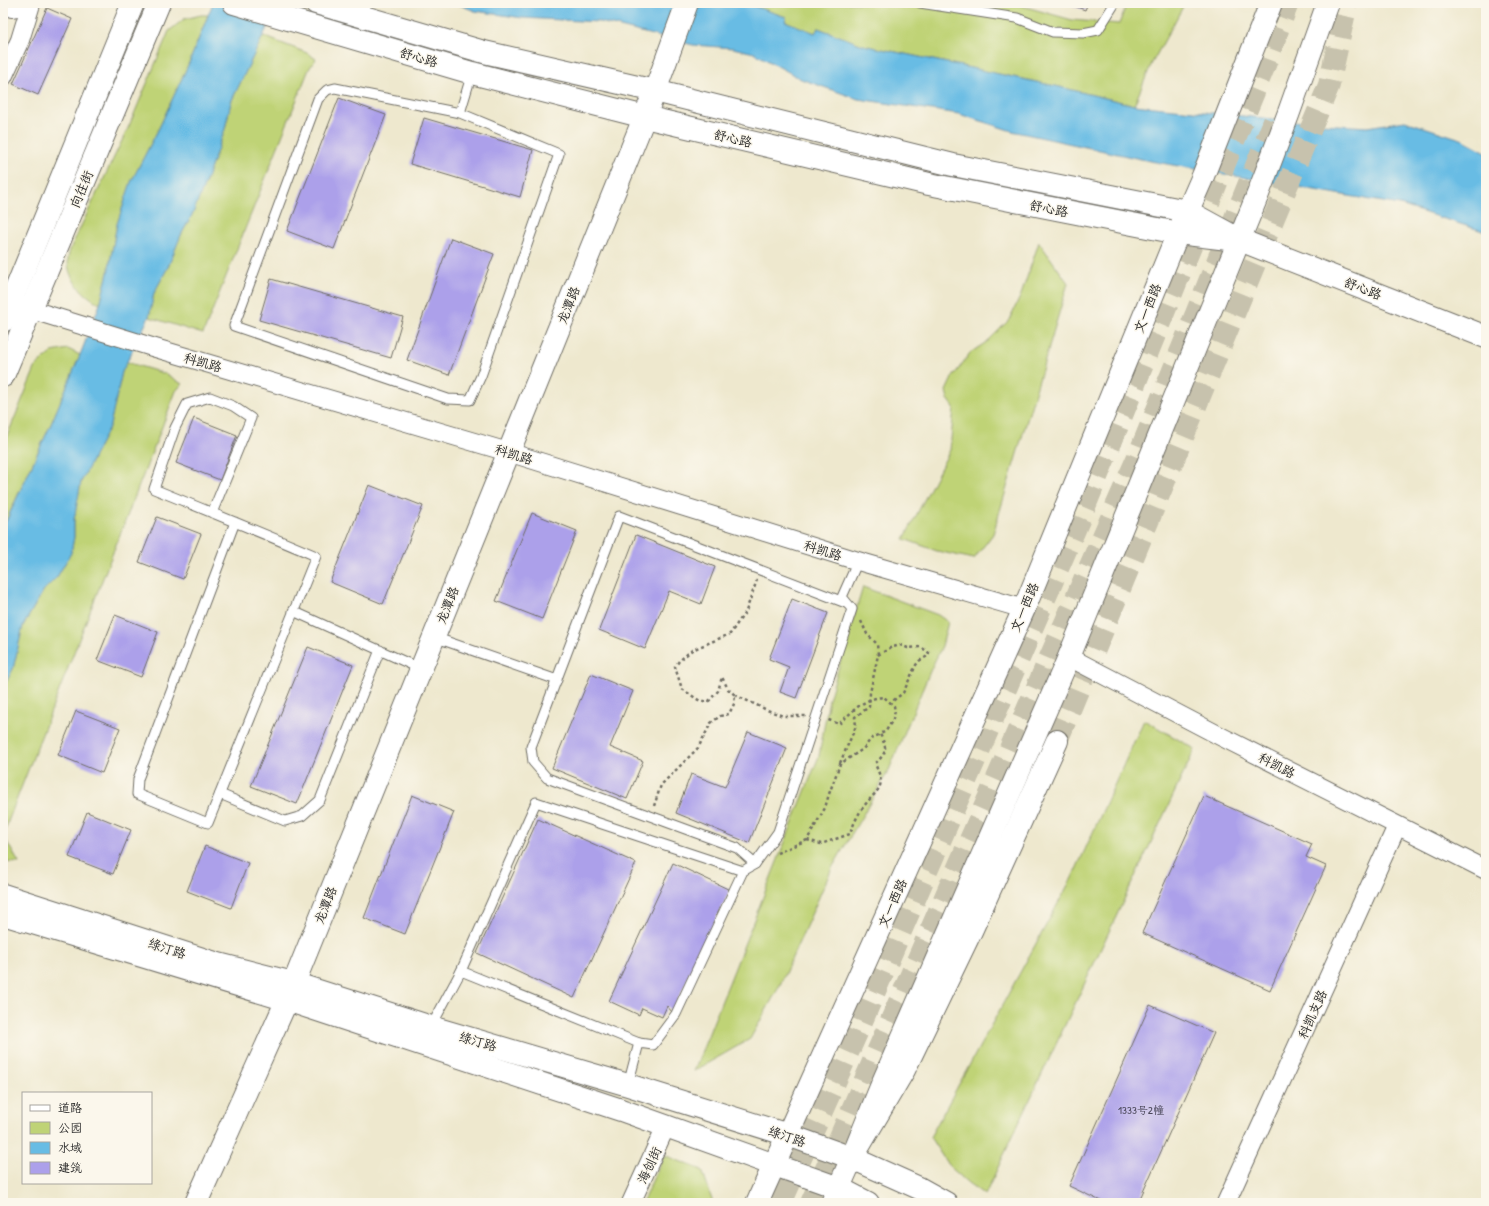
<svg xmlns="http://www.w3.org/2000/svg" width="1489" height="1206" viewBox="0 0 1489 1206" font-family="'Patrick Hand','LXGW WenKai TC',sans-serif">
<rect width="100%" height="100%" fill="#fbf7ec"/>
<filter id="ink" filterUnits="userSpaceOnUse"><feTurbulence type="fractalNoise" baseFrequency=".025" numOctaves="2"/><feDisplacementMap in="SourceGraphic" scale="8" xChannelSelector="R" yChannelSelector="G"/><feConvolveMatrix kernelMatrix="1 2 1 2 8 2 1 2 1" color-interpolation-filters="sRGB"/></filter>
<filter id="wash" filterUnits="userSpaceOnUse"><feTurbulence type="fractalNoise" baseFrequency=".012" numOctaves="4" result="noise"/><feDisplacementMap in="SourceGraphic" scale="16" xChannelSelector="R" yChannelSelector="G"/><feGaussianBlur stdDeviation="0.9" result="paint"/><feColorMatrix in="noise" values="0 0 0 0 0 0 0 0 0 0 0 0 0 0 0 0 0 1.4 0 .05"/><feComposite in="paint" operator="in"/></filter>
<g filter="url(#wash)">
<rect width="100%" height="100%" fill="#eee8ce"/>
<!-- green -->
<g fill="#bfd376" stroke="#757f50">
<polygon points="745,3 1012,3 1072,20 1119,24 1127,3 1185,3 1152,63 1134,105 1060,87 863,45 818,28 815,33 784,21 786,17"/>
<path d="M201,15H208L189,63L159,128L131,182L117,224L108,273L100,304C84,295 67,280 68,259C68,255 70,251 71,247L129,126L169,31L184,19Z"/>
<polygon points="263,36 307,53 316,59 309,69 203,334 149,317 154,293 168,267 181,235 193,213 204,186 225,129 231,102"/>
<polygon points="1039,242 1068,283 993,534 974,559 937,551 904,539 950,450 954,407 948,399 946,391 952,378 970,353 988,341 1009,320 1021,295"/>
<polygon points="68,349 80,355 51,424 3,527 3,446 36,366 52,352"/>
<polygon points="126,362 166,374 182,384 176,391 9,819 4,835 8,844 19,863 3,862 3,688 13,669 23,626 44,590 57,577 71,553 74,537 74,518 81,482 110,425 122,372"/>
<polygon points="863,587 938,615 948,622 942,646 931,669 889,770 832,868 779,987 750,1039 694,1071 819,756 829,699"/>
<polygon points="1144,720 1195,749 985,1195 968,1183 948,1165 930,1137 1073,876"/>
<polygon points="664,1155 702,1170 713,1203 642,1203"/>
</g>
<!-- water -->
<g fill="#67bce4" stroke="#497488">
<polygon points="213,3 279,3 231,102 225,129 204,186 193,213 181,235 168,267 154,293 149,317 122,372 110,425 81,482 74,520 74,537 71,553 57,577 43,591 23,626 13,669 3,688 3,528 51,424 80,355 100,304 108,273 117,224 131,182 159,128 189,63"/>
<polygon points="455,3 745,3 786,17 785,21 815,33 818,28 863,45 1060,87 1134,105 1322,124 1367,127 1405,121 1464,140 1486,152 1486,232 1400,205 1150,161 1012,131 959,114 858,99 801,79 754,53 733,48 693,45 600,22 523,18 475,11"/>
</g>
<g id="blocks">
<!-- building -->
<g fill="#aca0ea">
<polygon points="1066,3 1088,3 1085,10"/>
<polygon points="47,8 72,19 38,95 13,84"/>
<polygon points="339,98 386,115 334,249 287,231"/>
<polygon points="424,118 533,150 520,197 410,164"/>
<polygon points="451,238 494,254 449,375 407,360"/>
<polygon points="271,279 403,317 391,358 259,320"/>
<polygon points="194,418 237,435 220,480 176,463"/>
<polygon points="369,485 423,506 383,604 330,582"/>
<polygon points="532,513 577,531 542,619 496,601"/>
<polygon points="157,517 201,534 183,579 139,562"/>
<polygon points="636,535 715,567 701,604 669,591 645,649 599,630"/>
<polygon points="792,599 828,613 796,698 780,692 789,667 769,659"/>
<polygon points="115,615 158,632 141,677 97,660"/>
<polygon points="308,647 353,665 297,804 251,786"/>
<polygon points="591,674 633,691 610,747 643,761 627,799 552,768"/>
<polygon points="76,711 120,728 102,773 58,755"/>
<polygon points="748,732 787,748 749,843 676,813 691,774 725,787"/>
<polygon points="412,795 454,812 405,934 364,918"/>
<polygon points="1204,796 1312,844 1306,857 1326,866 1270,990 1142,933"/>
<polygon points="87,812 131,830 113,874 69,857"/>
<polygon points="538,819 636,863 574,998 477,953"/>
<polygon points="205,846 248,863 231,908 187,891"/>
<polygon points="673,863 730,890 672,1012 667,1006 662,1017 642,1008 639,1015 609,1001"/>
<polygon points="1150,1005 1214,1033 1138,1203 1105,1203 1069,1186"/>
</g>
</g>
</g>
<g filter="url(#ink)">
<use href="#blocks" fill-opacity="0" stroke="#6f6d64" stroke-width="1"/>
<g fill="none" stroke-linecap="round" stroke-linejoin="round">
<!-- highway-tunnel -->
<g stroke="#c7c2ad" stroke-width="22" stroke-dasharray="22 11" stroke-linecap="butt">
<polyline points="1057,741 1329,85 1347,3"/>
<polyline points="781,1203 856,1035 1086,504 1265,65 1288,3"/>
<polyline points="811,1203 1139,454 1277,114"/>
</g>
<!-- lane casing -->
<g stroke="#6f6d64" stroke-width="11">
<g id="lane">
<polyline points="920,3 1017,18 1053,32 1083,33 1098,30 1115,3"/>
<polyline points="460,113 559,154 481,376 470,400 448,399 234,326 318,99 327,90 335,88 460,113 472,73"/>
<path d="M212,513L251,418L233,406L210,397L187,404L175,428L154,489C208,511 262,533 316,556L208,823L137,794L138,779L235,522"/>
<polyline points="293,611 421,669"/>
<polyline points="434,637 557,680"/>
<polyline points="220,794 285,821 302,816 320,800 380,650"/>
<polyline points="755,864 737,848 547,778 533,762 531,747 619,516 846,603"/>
<polyline points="461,971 536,802 743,871"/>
<polyline points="431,1027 461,971 639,1043"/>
<polyline points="628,1085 639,1043 653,1045 676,1014 743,871 755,864 778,832 852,609 842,597 858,561"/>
</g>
</g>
<!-- street casing -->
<g stroke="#6f6d64" stroke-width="20">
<g id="street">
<polyline points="3,77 20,40 31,4 12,8 8,3"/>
<polyline points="19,306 152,347 508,452 858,561 1024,609"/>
<polyline points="1069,657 1222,737 1486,870"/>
<polyline points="631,1203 666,1126"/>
<polyline points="1226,1203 1397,826"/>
</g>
</g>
<!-- secondary casing -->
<g stroke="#6f6d64" stroke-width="24">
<g id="secondary">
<polyline points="234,3 472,73 645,117 929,184 1178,233 1228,239"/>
<polyline points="316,3 484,52 655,91 953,165 1187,211 1240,240 1486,337"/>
<polyline points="3,321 133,3"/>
<polyline points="3,376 159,3"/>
<polyline points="3,895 218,964 293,983 431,1027 628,1085 788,1135 852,1158 919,1188 946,1203"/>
<polyline points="3,914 287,1000 621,1110 839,1188 868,1203"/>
<polyline points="196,1203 287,1000 655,91 687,3"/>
</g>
</g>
<!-- primary casing -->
<g stroke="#6f6d64" stroke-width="24">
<g id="primary">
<polyline points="757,1203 1024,609 1178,233 1203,176 1271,3"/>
<polyline points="832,1203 852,1158 883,1082 1069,657 1258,194 1288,115 1328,3"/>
</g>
</g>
<!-- highway casing -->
<g stroke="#6f6d64" stroke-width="24">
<polyline id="highway" points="852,1158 904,1070 971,931 1057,741"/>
</g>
<!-- path -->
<g stroke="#6f6d64" stroke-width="2.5" stroke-dasharray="3 3" stroke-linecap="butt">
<polyline points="878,655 890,648 900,645 908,648 921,647 929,653 926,657 919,661 916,665 903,693 890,703"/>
<polyline points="735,695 767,710 783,716 806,716"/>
<polyline points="840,763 856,726 855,717 869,707 870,693 878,655 877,644 867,634 861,621"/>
<polyline points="654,806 661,785 698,748 711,723 720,716 729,714 734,704 735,695 728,689 722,677 718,691 709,701 700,701 682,689 675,667 679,661 692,650 730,634 746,611 757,580"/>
<path d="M807,840L821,844L850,834C853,825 858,814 864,806C878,788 887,789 875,764C888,751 887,749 880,734"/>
<path d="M777,853L807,840L825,808L829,794L840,764L863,749L871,739L886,731L893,719L895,711L894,706L884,697C863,698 853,711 839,724L826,719"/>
</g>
<!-- lane -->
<use href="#lane" stroke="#fff" stroke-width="9"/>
<!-- street -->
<use href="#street" stroke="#fff" stroke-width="18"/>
<!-- secondary -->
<use href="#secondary" stroke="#fff" stroke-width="22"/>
<!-- primary -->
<use href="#primary" stroke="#fff" stroke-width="22"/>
<!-- highway -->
<use href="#highway" stroke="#fff" stroke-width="22"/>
</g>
</g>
<g text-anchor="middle" stroke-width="3" stroke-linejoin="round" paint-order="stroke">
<!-- number labels -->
<g font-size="11" fill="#4b485b">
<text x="1141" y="1114">1333号2幢</text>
</g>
<!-- street labels -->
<g font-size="13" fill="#2b2b2b" stroke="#fbf7ec">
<text transform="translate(419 57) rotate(16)" y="5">舒心路</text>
<text transform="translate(733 138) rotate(13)" y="5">舒心路</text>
<text transform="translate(81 189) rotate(-67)" y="5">向往街</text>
<text transform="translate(1049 208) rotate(11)" y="5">舒心路</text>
<text transform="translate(1363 288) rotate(21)" y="5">舒心路</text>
<text transform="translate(568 305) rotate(-68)" y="5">龙潭路</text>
<text transform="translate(1147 308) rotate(-68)" y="5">文一西路</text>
<text transform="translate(203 362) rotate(16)" y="5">科凯路</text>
<text transform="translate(514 454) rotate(17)" y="5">科凯路</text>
<text transform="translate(823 550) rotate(17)" y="5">科凯路</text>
<text transform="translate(447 605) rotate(-68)" y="5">龙潭路</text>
<text transform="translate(1024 607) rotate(-67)" y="5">文一西路</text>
<text transform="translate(1277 765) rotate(27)" y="5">科凯路</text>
<text transform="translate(892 903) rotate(-66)" y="5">文一西路</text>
<text transform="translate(325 905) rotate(-68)" y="5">龙潭路</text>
<text transform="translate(167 948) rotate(18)" y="5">绿汀路</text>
<text transform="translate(1312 1014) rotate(-66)" y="5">科凯支路</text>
<text transform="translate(478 1041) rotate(16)" y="5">绿汀路</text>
<text transform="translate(787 1136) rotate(19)" y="5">绿汀路</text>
<text transform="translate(649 1165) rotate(-65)" y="5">海创街</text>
</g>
</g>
<!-- margin -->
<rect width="1489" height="1206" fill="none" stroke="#fbf7ec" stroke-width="16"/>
<!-- legend -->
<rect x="22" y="1092" width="130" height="92" fill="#fbf7ec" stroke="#a8a59f"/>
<rect x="30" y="1105" width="20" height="6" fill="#ffffff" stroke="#a8a59f"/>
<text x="58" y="1112" font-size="12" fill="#2b2b2b">道路</text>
<rect x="30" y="1122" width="20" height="12" fill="#bfd376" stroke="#a8a59f"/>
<text x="58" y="1132" font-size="12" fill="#2b2b2b">公园</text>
<rect x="30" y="1142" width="20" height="12" fill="#67bce4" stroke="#a8a59f"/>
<text x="58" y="1152" font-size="12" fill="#2b2b2b">水域</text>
<rect x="30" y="1162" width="20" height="12" fill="#aca0ea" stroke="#a8a59f"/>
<text x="58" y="1172" font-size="12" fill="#2b2b2b">建筑</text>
</svg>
